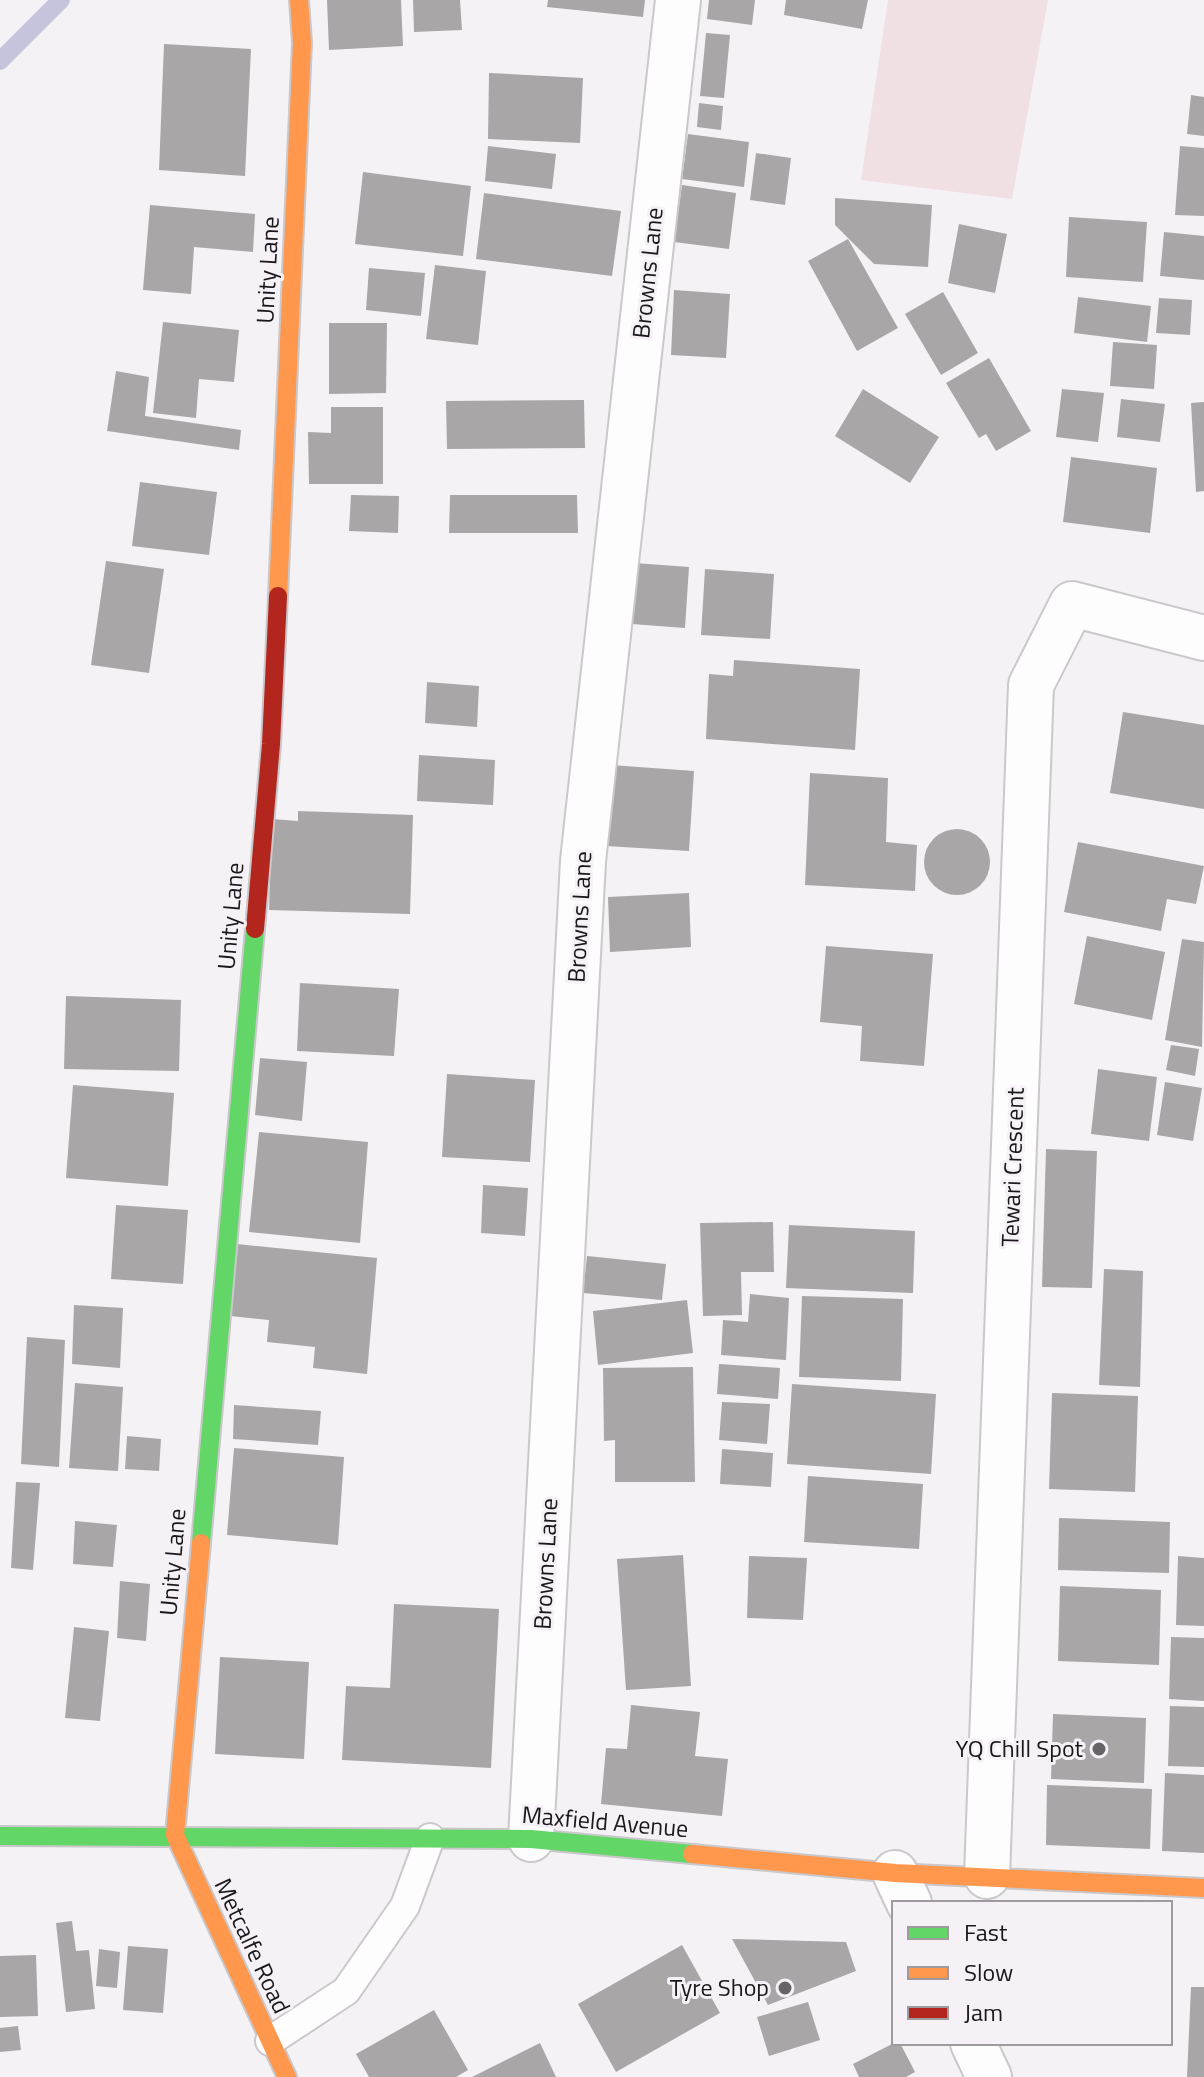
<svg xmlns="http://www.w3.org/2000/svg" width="1204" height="2077" viewBox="0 0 1204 2077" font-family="'Titillium Web',sans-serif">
<rect width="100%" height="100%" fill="#f5f2f5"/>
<!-- green -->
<polygon fill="#f0dfe3" points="888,0 1048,0 1012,199 861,180"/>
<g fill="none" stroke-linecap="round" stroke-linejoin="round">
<!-- stream -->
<polyline stroke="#c5c4dc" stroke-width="18" points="0,61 61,0"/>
</g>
<!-- building -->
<g fill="#a9a6a7">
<polygon points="327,0 401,0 403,46 329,50"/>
<polygon points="413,0 460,0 462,30 414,32"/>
<polygon points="548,0 645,0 643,17 547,7"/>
<polygon points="709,0 755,0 752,25 707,19"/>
<polygon points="786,0 868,0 862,29 784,15"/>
<polygon points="706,33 730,35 724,98 700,96"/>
<polygon points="164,44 251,49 245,176 159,170"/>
<polygon points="489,73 583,78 580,143 488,139"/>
<polygon points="1191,95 1204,97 1204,136 1187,134"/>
<polygon points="699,103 723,106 721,130 697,127"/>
<polygon points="688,134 749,142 744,187 682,179"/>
<polygon points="488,146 556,154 552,189 485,181"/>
<polygon points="1180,146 1204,148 1204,216 1175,215"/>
<polygon points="756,153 791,158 785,205 750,200"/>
<polygon points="363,172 471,186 463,256 355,244"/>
<polygon points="682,185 736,193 729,249 674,242"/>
<polygon points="484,193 621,211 612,276 476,259"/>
<polygon points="835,198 932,205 928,267 874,264 835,225"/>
<polygon points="150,205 255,214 253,252 194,247 191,294 143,290"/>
<polygon points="1069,217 1147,222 1143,282 1066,277"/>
<polygon points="959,224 1007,234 995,293 948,283"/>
<polygon points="1164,232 1204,236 1204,280 1160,276"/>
<polygon points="848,239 898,328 857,351 808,261"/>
<polygon points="435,265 486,271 478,345 426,339"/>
<polygon points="369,268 425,273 421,316 366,310"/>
<polygon points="674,290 730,294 726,358 671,355"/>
<polygon points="943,292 978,353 941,375 905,314"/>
<polygon points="1078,297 1151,306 1147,342 1074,333"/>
<polygon points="1159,298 1192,300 1190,335 1156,333"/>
<polygon points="163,322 239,330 234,382 199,379 196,418 153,413"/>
<polygon points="329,323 387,323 386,393 329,394"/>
<polygon points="1113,342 1157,345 1154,389 1110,386"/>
<polygon points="989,358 1031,431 996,451 986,434 979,438 946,383"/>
<polygon points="116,371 149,377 145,416 241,430 239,450 107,431"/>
<polygon points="863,389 939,437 910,483 835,436"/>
<polygon points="1062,389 1104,393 1098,442 1056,437"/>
<polygon points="1121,399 1165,404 1160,442 1117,437"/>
<polygon points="584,400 585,448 447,449 446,401"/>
<polygon points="1204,402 1204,491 1196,492 1191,403"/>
<polygon points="331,407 383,407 383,484 309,484 308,432 331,433"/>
<polygon points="1071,457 1157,468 1150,533 1063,522"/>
<polygon points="140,482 217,492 209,555 132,546"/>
<polygon points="351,495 399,496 398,533 349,531"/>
<polygon points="450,495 577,495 578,533 449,533"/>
<polygon points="106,561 164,569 149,673 91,665"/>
<polygon points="621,562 689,567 685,628 618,623"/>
<polygon points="705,569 774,574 770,639 701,635"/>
<polygon points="734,660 860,669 855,750 706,739 709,674 733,676"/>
<polygon points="427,682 479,686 477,727 425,723"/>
<polygon points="1123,712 1204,725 1204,809 1110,793"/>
<polygon points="419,755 495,760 493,805 417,801"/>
<polygon points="611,765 694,771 689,851 606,846"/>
<polygon points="810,773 888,778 886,842 917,845 915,891 805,885"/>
<polygon points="298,811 413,815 410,914 269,910 272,819 298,821"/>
<circle cx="957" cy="862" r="33"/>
<polygon points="1078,842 1204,866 1196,904 1167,899 1161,931 1064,912"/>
<polygon points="689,893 691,947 610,952 608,897"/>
<polygon points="1087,936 1165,952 1152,1020 1074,1004"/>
<polygon points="1182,939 1204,942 1202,1047 1165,1040"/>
<polygon points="826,946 933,954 924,1066 860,1061 862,1026 820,1022"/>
<polygon points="300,983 399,989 394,1056 297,1051"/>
<polygon points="66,996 181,1000 179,1071 64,1069"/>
<polygon points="1171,1045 1199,1049 1195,1076 1166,1070"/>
<polygon points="260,1058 307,1062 302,1121 255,1115"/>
<polygon points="1098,1069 1157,1077 1149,1141 1091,1134"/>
<polygon points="447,1074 535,1080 530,1162 442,1157"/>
<polygon points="1165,1082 1202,1088 1193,1141 1157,1135"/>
<polygon points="73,1085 174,1093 168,1186 66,1178"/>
<polygon points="259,1132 368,1142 360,1243 249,1232"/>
<polygon points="1046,1149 1097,1151 1092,1288 1042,1287"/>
<polygon points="483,1185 528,1188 525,1236 481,1233"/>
<polygon points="116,1205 188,1210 183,1284 111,1279"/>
<polygon points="773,1222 774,1272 741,1272 742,1315 703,1316 700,1223"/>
<polygon points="789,1225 915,1231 913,1293 786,1288"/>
<polygon points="237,1244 377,1258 367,1374 313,1368 315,1347 267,1342 269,1320 230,1316"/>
<polygon points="587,1256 666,1264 662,1300 583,1293"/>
<polygon points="1104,1269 1143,1271 1140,1387 1099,1385"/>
<polygon points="750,1294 789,1298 786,1360 721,1355 723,1320 748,1322"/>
<polygon points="802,1296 903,1299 901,1381 799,1377"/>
<polygon points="687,1300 693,1353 598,1365 593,1311"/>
<polygon points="74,1305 123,1308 120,1368 72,1364"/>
<polygon points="27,1337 65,1340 59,1467 21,1464"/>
<polygon points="719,1364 780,1368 778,1399 717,1394"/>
<polygon points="693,1367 695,1482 615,1482 615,1440 604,1441 603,1368"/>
<polygon points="75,1383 123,1387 118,1471 69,1468"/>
<polygon points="792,1384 936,1394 931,1474 787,1464"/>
<polygon points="1052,1393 1138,1396 1135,1492 1049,1489"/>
<polygon points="722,1402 770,1404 767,1444 719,1440"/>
<polygon points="234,1405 321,1411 318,1445 233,1439"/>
<polygon points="127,1436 161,1439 159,1471 125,1469"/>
<polygon points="234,1448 344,1457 338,1545 227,1535"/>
<polygon points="722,1449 773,1453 771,1487 720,1484"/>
<polygon points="808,1476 923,1484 919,1549 804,1542"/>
<polygon points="16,1482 40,1483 33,1570 11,1568"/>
<polygon points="1059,1518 1170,1522 1169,1573 1058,1570"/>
<polygon points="75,1521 117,1525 113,1567 73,1564"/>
<polygon points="683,1555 691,1686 626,1690 617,1559"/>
<polygon points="749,1556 807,1558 803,1620 747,1618"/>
<polygon points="1178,1556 1204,1558 1204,1626 1176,1625"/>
<polygon points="120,1581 150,1584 146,1641 117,1638"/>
<polygon points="1060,1586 1161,1590 1159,1665 1058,1661"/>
<polygon points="394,1604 499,1609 491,1768 342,1760 346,1686 390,1688"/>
<polygon points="74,1627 109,1631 100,1721 65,1718"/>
<polygon points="1171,1637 1204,1638 1204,1701 1169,1699"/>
<polygon points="220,1657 309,1662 304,1759 215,1754"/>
<polygon points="631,1705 700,1712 695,1756 728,1759 722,1816 601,1804 606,1748 627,1749"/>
<polygon points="1170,1706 1204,1707 1204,1767 1168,1766"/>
<polygon points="1053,1714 1146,1718 1144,1783 1051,1779"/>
<polygon points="1165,1773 1204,1775 1204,1853 1162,1851"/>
<polygon points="1047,1785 1152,1789 1150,1849 1046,1845"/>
<polygon points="72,1921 76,1951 89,1950 95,2009 66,2012 56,1923"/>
<polygon points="732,1939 846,1942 856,1971 768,2005"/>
<polygon points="682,1945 720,2013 616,2072 578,2004"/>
<polygon points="128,1946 168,1949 163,2013 123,2010"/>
<polygon points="99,1949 120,1952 117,1988 96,1986"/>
<polygon points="36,1955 38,2016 0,2017 0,1956"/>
<polygon points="1191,1987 1204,1987 1204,2077 1187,2077"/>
<polygon points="808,2002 820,2040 769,2056 757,2017"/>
<polygon points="434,2010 468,2070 456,2077 369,2077 356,2054"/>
<polygon points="18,2026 21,2050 0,2052 0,2028"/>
<polygon points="540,2043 556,2077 472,2077"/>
<polygon points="894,2043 900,2043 915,2072 906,2077 859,2077 853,2064"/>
</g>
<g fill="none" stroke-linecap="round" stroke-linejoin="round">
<!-- lane casing -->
<g stroke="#cac8ca" stroke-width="32">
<polyline id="lane" points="270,2041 346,1991 405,1906 430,1838"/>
</g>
<!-- street casing -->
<g stroke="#cac8ca" stroke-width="48">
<g id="street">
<polyline points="531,1839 583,861 678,0"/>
<polyline points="895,1873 909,1903"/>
<polyline points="987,1876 1031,685 1072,604 1204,638"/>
<polyline points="973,2043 989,2077"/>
</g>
</g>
<!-- fast casing -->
<g stroke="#cac8ca" stroke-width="22">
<g id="fast">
<polyline points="201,1543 255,929"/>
<polyline points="0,1836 531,1839 692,1854"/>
</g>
</g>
<!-- slow casing -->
<g stroke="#cac8ca" stroke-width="22">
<g id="slow">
<polyline points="278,596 302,43 299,0"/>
<polyline points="201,1543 175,1835 287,2077"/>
<polyline points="692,1854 895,1873 1204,1888"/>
</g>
</g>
<!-- jam casing -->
<g stroke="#cac8ca" stroke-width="22">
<polyline id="jam" points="255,929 271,744 278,596"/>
</g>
<!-- lane -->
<use href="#lane" stroke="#fefdfe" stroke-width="28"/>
<!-- street -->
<use href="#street" stroke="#fefdfe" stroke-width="44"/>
<!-- fast -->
<use href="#fast" stroke="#63d668" stroke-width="18"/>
<!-- slow -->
<use href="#slow" stroke="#ff974d" stroke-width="18"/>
<!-- jam -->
<use href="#jam" stroke="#b3261e" stroke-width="18"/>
</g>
<!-- markers -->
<g fill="#676467" stroke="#f6f1f6" stroke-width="3">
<circle cx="1099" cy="1749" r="8"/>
<circle cx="785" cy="1988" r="8"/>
</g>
<g text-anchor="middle" stroke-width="6" stroke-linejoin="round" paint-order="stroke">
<!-- street labels -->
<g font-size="24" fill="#1a181a" stroke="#f6f1f6">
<text transform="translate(268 270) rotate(-87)" y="8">Unity Lane</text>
<text transform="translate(648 273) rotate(-84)" y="8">Browns Lane</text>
<text transform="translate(231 916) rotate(-85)" y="8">Unity Lane</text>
<text transform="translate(580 917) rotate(-87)" y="8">Browns Lane</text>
<text transform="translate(1013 1167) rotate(-88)" y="8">Tewari Crescent</text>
<text transform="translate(173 1562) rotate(-85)" y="8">Unity Lane</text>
<text transform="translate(546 1564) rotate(-87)" y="8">Browns Lane</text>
<text transform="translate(605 1822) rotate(5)" y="8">Maxfield Avenue</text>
<text transform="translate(252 1946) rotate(65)" y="8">Metcalfe Road</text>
</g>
<!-- poi labels -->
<g font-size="24" fill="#1a181a" stroke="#f6f1f6" text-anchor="end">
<text x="1083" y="1757">YQ Chill Spot</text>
<text x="769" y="1996">Tyre Shop</text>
</g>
</g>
<!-- legend -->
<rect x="892" y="1901" width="280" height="144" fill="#f6f1f6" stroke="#9e9a9e" stroke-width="2"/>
<rect x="908" y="1927" width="40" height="12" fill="#63d668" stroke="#9e9a9e" stroke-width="2"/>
<text x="964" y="1941" font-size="24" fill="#1a181a">Fast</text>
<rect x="908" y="1967" width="40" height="12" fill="#ff974d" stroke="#9e9a9e" stroke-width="2"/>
<text x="964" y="1981" font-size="24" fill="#1a181a">Slow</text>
<rect x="908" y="2007" width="40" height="12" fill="#b3261e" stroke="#9e9a9e" stroke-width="2"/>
<text x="964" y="2021" font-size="24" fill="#1a181a">Jam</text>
</svg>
